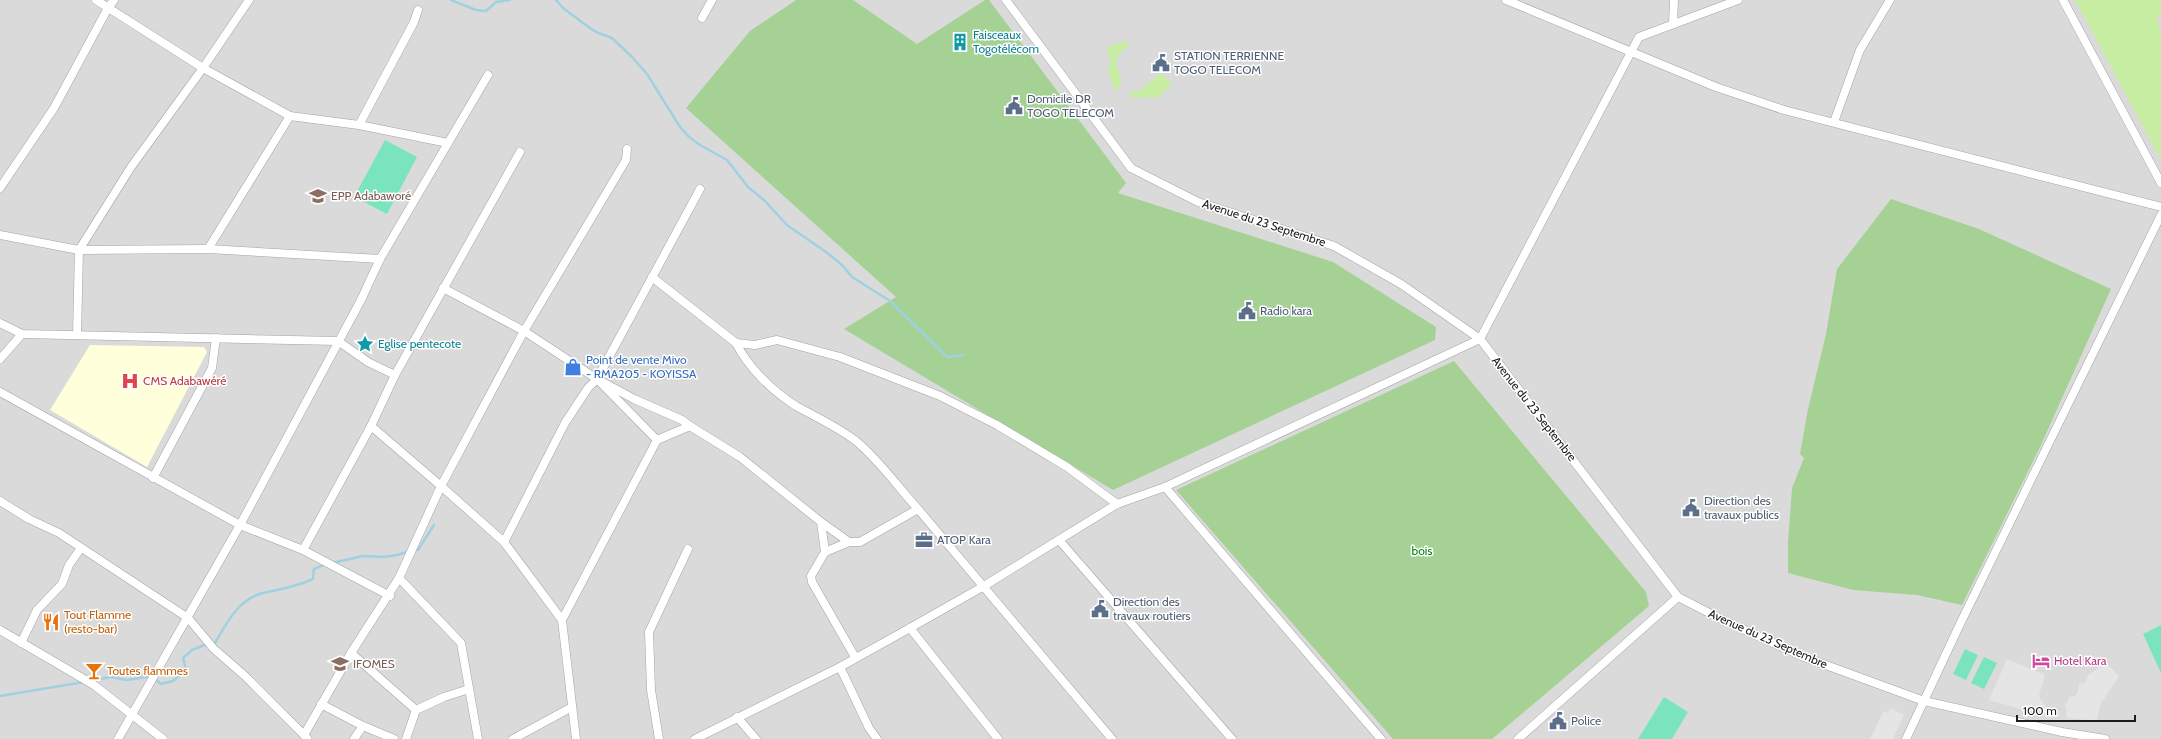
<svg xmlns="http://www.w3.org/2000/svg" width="2161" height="739" viewBox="0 0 2161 739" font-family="Cabin,sans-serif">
<rect width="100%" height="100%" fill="#efebe2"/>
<!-- residential -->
<rect fill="#dbdada" x="0" y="0" width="2161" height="739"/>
<!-- education -->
<polygon fill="#ffffdc" points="90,345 204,347 207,352 147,467 50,410"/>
<!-- grass -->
<g fill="#c8eea4">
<polygon points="2075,0 2161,0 2161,17 2156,17 2161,32 2161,160"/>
<path d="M1128,41V46C1100,68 1134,74 1116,91C1110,83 1110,75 1108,66L1111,65L1107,47Z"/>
<polygon points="1161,73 1172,84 1157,98 1130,97 1131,90 1136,93"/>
</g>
<!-- forest -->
<g fill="#a5d294">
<polygon points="796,0 853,0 917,44 985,0 989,0 1126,183 1118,193 1333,262 1436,327 1435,340 1113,490 844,329 896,297 686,108 750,31"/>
<polygon points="1891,199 1979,229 2111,289 2041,445 1962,605 1917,595 1853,590 1788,573 1788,543 1792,488 1804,458 1800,454 1808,409 1826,334 1837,269"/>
<polygon points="1454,361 1646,592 1649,606 1492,739 1393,739 1176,490"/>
</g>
<!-- pitch -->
<g fill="#7ae5bc">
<polygon points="385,140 417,157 387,214 354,197"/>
<polygon points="2161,625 2161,673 2143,634"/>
<polygon points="1965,649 1978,655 1966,680 1953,674"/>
<polygon points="1984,657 1997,663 1984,689 1971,683"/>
<polygon points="1664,697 1688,712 1672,739 1638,739"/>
</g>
<!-- parking -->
<g fill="#e5e5e5">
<polygon points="2007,659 2045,675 2039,695 2042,702 2049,709 2046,712 2035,713 1989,700"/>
<polygon points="2106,663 2119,676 2100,705 2097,721 2068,718 2066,716 2067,710 2065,707 2069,697 2075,696 2078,692 2079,684 2086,682 2088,675"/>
<polygon points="1890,708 1904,715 1893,739 1870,739 1884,711 1888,713"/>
</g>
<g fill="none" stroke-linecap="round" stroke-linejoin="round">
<!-- stream -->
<g stroke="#9fd1e1" stroke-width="2.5">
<polyline points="451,0 476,10 486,11 496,2 510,0"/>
<polyline points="556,0 563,8 583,23 596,32 612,38 632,57 647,74 680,127 689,137 700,145 727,160 748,187 764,200 787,225 826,252 842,265 852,277 890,301 947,357 964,355"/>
<polyline points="414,550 418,550 434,525"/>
<polyline points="332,563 363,556 384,557 397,555 410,551"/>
<path d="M212,643H215C227,623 238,599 263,593C281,589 296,587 313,579L314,569L326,564"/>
<polyline points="91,681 110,677 127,680 146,677 154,678 161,684 173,681 186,669 183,658 192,650 207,644"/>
<polyline points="0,696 84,682"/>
</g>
<!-- minor casing -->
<g stroke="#a4a4a4" stroke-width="9">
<g id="minor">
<polyline points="96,0 203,68 290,116 359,125 448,143"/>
<polyline points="1006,0 1131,168 1198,202 1334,246 1401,284 1480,339 1678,597 1725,621 1804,657 1924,701 2062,732 2105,739"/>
<polyline points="1506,0 1716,87 1784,110 2161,207"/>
<polyline points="2063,0 2161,183"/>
<polyline points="702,18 712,0"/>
<polyline points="1673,24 1674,0"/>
<polyline points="1834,122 1860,50 1890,0"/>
<polyline points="359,125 414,22 418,10"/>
<polyline points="0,188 54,108 108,8 114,0"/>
<polyline points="0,235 79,250 208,249 380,259"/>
<polyline points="208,249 290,116"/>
<polyline points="652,277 736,343 755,345 777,340 840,357 940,396 997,425 1067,467 1117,504"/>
<polyline points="443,288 524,331 597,379 634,399 682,420 690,426"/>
<polyline points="0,323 22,334 338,341 368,362 395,375"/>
<polyline points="77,335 79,250 131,167 203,68 249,0"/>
<path d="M736,343C748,367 772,391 796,406C816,417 838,427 856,441C879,460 898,487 918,509"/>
<polyline points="0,359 22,334"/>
<polyline points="597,379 657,440 690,426 740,457 821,522 825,552 811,576 812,582 855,657"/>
<polyline points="0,392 240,525 303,550 390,596"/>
<polyline points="371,426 441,486 524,331 626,160 627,149"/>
<polyline points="153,478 212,368 216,338"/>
<polyline points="1165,487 1381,739"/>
<polyline points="0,501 29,519 59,533 188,618 214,649 245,676 307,738"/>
<polyline points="821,522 849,542"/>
<polyline points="1059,540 1232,739"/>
<polyline points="504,542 565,423 588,388 597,379 700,189"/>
<polyline points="303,550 371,426 395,375 520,152"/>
<polyline points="825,552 849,542 860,542 918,509 1112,739"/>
<polyline points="399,578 461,643 478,739"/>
<polyline points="910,628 998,739"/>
<polyline points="0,630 94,685 163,739"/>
<polyline points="21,643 37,610 62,584 69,565 81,548"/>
<polyline points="351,653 416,710"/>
<polyline points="840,667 869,728 877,739"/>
<polyline points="321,704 363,726 394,739"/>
<polyline points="737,717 756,739"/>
<polyline points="304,735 351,653 399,578 441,486 504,542 562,620"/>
<polyline points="118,739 240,525 361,300 380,259 488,75"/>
<polyline points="354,739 363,726"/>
<polyline points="406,739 416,710 444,697 469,689"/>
<polyline points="513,739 572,707"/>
<polyline points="576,739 562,620 657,440"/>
<polyline points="659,739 651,690 649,632 688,549"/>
<polyline points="695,739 840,667 910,628 984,586 1117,504 1165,487 1480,339 1639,37 1738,0"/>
<polyline points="1518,739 1678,597"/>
<polyline points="1906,739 1960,624 2161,215"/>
</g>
</g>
<!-- minor -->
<use href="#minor" stroke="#fff" stroke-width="8"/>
</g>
<!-- icons -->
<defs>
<g id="building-bare" transform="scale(1.38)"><path d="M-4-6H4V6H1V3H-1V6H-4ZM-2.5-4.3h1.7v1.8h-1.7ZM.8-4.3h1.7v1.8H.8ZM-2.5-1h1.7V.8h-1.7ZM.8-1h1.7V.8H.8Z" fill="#0f9aa8" stroke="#fff" stroke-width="2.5" paint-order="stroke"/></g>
<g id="civic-bare" transform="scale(1.38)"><path d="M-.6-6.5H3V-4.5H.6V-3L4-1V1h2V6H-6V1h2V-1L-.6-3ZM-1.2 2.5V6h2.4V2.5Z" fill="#5c6f8a" stroke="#fff" stroke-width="2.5" paint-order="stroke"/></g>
<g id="school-bare" transform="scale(1.38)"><path d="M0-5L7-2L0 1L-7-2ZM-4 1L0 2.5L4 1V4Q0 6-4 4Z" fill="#8d6e63" stroke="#fff" stroke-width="2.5" paint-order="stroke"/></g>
<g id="sight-bare" transform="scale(1.38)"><path d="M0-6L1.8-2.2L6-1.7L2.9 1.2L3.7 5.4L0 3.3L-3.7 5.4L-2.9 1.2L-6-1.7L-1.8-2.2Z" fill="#0f9aa8" stroke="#fff" stroke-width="2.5" paint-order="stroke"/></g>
<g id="shop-bare" transform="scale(1.38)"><path d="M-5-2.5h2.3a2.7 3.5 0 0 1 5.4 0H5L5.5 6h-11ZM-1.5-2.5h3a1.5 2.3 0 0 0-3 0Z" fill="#3f7fe0" stroke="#fff" stroke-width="2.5" paint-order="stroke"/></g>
<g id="hospital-bare" transform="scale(1.38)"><path d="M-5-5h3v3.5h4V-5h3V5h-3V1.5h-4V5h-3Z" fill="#e0444e" stroke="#fff" stroke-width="2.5" paint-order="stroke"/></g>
<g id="office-bare" transform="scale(1.38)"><path d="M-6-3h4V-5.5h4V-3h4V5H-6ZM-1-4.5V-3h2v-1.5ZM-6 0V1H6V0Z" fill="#5c6f8a" stroke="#fff" stroke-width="2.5" paint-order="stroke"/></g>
<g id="restaurant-bare" transform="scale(1.38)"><path d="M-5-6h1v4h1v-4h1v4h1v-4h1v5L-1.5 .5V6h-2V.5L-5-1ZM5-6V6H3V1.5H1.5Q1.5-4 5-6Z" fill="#e8710a" stroke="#fff" stroke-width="2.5" paint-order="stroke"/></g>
<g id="hotel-bare" transform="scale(1.38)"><path d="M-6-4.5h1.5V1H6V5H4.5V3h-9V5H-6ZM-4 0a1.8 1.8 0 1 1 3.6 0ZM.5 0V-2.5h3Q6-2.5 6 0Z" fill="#d1479c" stroke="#fff" stroke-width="2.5" paint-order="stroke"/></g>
<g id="bar-bare" transform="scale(1.38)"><path d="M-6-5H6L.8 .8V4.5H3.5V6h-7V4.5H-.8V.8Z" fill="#e8710a" stroke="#fff" stroke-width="2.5" paint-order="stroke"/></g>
</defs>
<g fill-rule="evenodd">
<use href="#building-bare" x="960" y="42"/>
<use href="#civic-bare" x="1161" y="63"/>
<use href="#civic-bare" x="1014" y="106"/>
<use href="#school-bare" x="318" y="196"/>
<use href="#civic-bare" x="1247" y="311"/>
<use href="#sight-bare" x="365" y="344"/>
<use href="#shop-bare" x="573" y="367"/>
<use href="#hospital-bare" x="130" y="381"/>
<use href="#civic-bare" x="1691" y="508"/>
<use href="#office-bare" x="924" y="540"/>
<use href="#civic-bare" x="1100" y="609"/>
<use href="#restaurant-bare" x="51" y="622"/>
<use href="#hotel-bare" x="2041" y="661"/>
<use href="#school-bare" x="340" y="664"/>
<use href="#bar-bare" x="94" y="671"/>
<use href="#civic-bare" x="1558" y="721"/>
</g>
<g text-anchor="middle" stroke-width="3" stroke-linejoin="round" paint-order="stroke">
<!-- culture labels -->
<g font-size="12" fill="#0d838f" stroke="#fff" text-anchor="start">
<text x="973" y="39">Faisceaux<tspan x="973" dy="14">Togotélécom</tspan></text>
<text x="378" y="348">Eglise pentecote</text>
</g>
<!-- service labels -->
<g font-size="12" fill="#4e5e75" stroke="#fff" text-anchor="start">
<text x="1174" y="60">STATION TERRIENNE<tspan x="1174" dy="14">TOGO TELECOM</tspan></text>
<text x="1027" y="103">Domicile DR<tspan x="1027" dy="14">TOGO TELECOM</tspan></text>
<text x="1260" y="315">Radio kara</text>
<text x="1704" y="505">Direction des<tspan x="1704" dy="14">travaux publics</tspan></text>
<text x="937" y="544">ATOP Kara</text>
<text x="1113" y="606">Direction des<tspan x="1113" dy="14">travaux routiers</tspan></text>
<text x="1571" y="725">Police</text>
</g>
<!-- education labels -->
<g font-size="12" fill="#785e54" stroke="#fff" text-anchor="start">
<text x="331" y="200">EPP Adabaworé</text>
<text x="353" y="668">IFOMES</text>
</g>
<!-- street labels -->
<g font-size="12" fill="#1d1d1d" stroke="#fff">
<text transform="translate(1264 223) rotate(18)" y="4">Avenue du 23 Septembre</text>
<text transform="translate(1534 409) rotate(52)" y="4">Avenue du 23 Septembre</text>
<text transform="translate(1768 639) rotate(24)" y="4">Avenue du 23 Septembre</text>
</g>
<!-- shop labels -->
<g font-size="12" fill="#366cbe" stroke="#fff" text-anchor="start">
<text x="586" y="364">Point de vente Mivo<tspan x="586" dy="14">- RMA205 - KOYISSA</tspan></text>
</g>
<!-- health labels -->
<g font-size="12" fill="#be3a42" stroke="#fff" text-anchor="start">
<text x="143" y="385">CMS Adabawéré</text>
</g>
<!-- park labels -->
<g font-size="12" fill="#03840f" stroke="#fff">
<text x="1422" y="555">bois</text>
</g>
<!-- food labels -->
<g font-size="12" fill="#c56008" stroke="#fff" text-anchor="start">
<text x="64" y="619">Tout Flamme<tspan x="64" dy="14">(resto-bar)</tspan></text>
<text x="107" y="675">Toutes flammes</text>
</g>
<!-- hotel labels -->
<g font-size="12" fill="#b23c85" stroke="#fff" text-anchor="start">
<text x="2054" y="665">Hotel Kara</text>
</g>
</g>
<!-- scale -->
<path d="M2017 715v6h118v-6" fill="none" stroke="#1d1d1d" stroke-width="2"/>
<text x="2023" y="715" font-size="12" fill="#1d1d1d" stroke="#ffffff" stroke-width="3" paint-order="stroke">100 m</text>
</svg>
